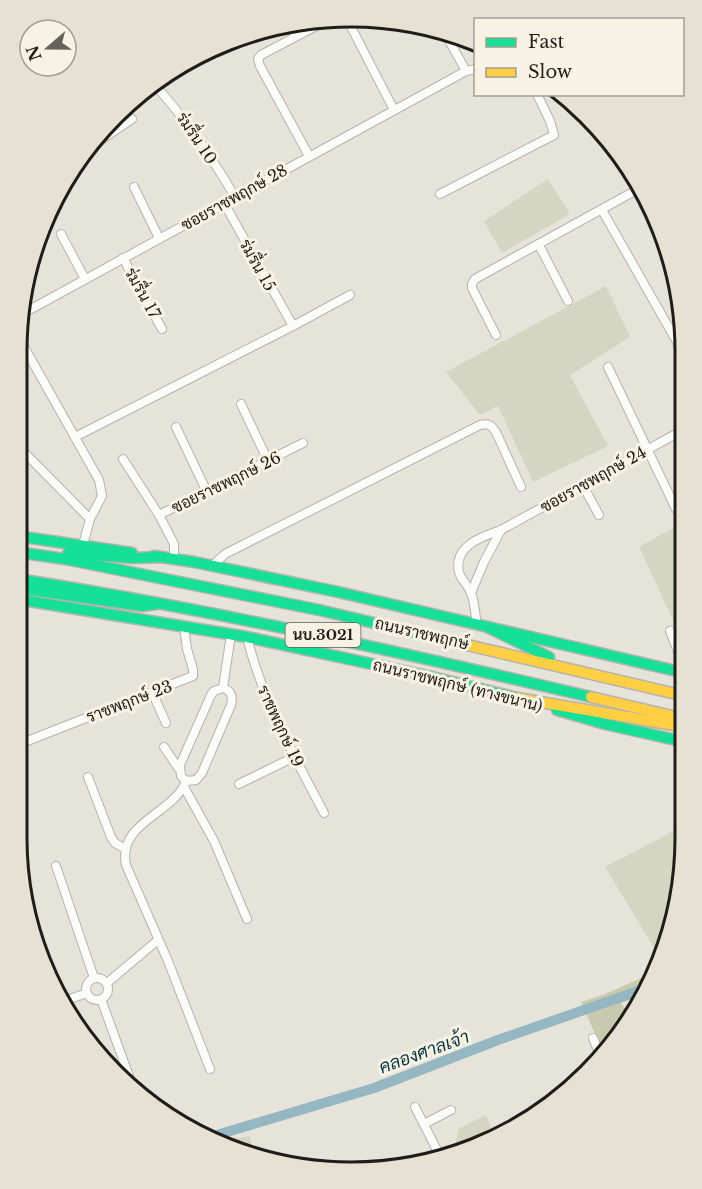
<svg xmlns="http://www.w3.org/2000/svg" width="702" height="1189" viewBox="0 0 702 1189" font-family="'Libre Baskerville',Sarabun,serif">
<rect width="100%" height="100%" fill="#e6e3db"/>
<!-- green -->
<g fill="#d5d6c1">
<polygon points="548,179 570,214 502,253 484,221"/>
<polygon points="606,286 630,337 570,375 608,446 533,482 498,406 480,415 446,372"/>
<polygon points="685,521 685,646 639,547"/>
<polygon points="685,825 685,860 668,946 661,959 605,867"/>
<polygon points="486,1115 494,1136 455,1155 455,1145 459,1128"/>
<polygon points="250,1136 254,1157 244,1155 219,1141"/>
</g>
<!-- forest -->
<polygon fill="#c8caad" points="655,972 644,994 621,1003 632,1019 603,1052 581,1002 603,995"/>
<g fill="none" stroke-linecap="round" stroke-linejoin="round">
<!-- canal -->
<polyline stroke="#94b7c2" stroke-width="10" points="210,1137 374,1088 498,1040 647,988"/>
<!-- street casing -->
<g stroke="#b6b3ad" stroke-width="10">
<g id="street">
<polyline points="289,23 296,36"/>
<polyline points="349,23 394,110"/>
<polyline points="446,35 466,71"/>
<path d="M154,84C186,119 211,156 235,197"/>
<polyline points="92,146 132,119"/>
<polyline points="309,156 260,66 258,59 261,55 322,23"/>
<polyline points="134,187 159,238"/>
<polyline points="440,194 554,135 550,121 537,94"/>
<polyline points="224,203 293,326"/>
<polyline points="602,210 685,356"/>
<polyline points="61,234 85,279"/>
<polyline points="539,245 568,301"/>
<polyline points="123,258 162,329"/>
<polyline points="496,335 472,288 472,284 475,279 642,187"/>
<polyline points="23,345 20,333 22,314 466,71 476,69"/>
<polyline points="608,367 676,509"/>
<polyline points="241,404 268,461"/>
<polyline points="176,427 207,492"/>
<polyline points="75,437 293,326 350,295"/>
<polyline points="17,445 90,519 102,496 99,480 23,345 17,350"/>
<polyline points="123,459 159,515"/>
<polyline points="582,484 599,515"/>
<polyline points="83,545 90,519"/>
<polyline points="174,559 174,544 159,515 303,443"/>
<path d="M212,566L225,554L480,425C489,423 491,425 496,432L521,487"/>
<polyline points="471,593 484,562 501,530"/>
<path d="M477,625C475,615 475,602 471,593C468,585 461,580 459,572C453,546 483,536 501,530L685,429"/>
<polyline points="670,631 685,669"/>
<path d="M247,637C262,699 294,756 324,813"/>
<path d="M223,688C232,691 233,697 231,705L202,773L196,780L186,781L181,776L180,765L211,695L214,691Z"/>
<polyline points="223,688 231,634"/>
<polyline points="152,692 166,723"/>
<polyline points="17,745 193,676 193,669 187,649 184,626"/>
<polyline points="164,747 179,769"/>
<polyline points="88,777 111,837 115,843 124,848"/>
<path d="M186,781C174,814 117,822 126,865L168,961L210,1069"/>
<polyline points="239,784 294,757"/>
<polyline points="184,787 214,841 247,919"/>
<polyline points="56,866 94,978"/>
<circle cx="97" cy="989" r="11"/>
<polyline points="107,983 158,940"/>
<polyline points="101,999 134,1090"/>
<polyline points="64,1001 87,993"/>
<polyline points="593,1038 600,1055"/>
<polyline points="415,1107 441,1158"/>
<polyline points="424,1124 451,1110"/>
</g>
</g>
<!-- fast casing -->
<g stroke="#b6b3ad" stroke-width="13">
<g id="fast">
<polyline points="17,536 132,553"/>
<polyline points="17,552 65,559 319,610 433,637"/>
<polyline points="68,553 133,558 162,557"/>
<polyline points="154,556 194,562 338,592 685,673"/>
<path d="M17,579C210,609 400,652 591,697"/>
<polyline points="17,588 142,606 156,604"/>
<polyline points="17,599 247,637 432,677 525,700"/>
<polyline points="489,628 549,657"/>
<polyline points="557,710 605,724 685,742"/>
</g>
</g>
<!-- slow casing -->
<g stroke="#b6b3ad" stroke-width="13">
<g id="slow">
<polyline points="433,637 685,696"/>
<polyline points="591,697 685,719"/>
<polyline points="517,698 685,727"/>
</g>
</g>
<!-- street -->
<use href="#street" stroke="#fbfbfa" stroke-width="8"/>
<!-- fast -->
<use href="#fast" stroke="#16e098" stroke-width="10"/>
<!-- slow -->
<use href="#slow" stroke="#ffcf43" stroke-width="10"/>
</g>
<g text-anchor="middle" stroke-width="6" stroke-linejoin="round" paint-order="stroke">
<!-- shield labels -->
<rect fill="#f8f2e4" stroke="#605d55" stroke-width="1.5" x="285.5" y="623" width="75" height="24" rx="4.5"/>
<g font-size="15" font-weight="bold" fill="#1f1d18">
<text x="323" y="640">นบ.3021</text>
</g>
<!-- street labels -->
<g font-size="16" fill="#1f1d18" stroke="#f8f2e4">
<text transform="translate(197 138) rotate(56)" y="6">ร่มรื่น 10</text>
<text transform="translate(234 197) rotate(-29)" y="6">ซอยราชพฤกษ์ 28</text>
<text transform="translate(258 265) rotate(61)" y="6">ร่มรื่น 15</text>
<text transform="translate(143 293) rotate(61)" y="6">ร่มรื่น 17</text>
<text transform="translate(593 479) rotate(-29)" y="6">ซอยราชพฤกษ์ 24</text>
<text transform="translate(226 482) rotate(-26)" y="6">ซอยราชพฤกษ์ 26</text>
<text transform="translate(422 633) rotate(13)" y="6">ถนนราชพฤกษ์</text>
<text transform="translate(458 685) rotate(14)" y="6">ถนนราชพฤกษ์ (ทางขนาน)</text>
<text transform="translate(129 701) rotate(-21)" y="6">ราชพฤกษ์ 23</text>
<text transform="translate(281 726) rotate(65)" y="6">ราชพฤกษ์ 19</text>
</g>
<!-- water labels -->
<g font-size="18" font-style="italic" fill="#083847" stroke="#f8f2e4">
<text transform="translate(424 1052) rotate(-20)" y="6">คลองศาลเจ้า</text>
</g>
</g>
<!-- crop -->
<path d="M0 0H702V1189H0ZM351 27H351A324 324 0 0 1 675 351V838A324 324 0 0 1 351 1162H351A324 324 0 0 1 27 838V351A324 324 0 0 1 351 27Z" fill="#e7e1d4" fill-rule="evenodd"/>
<path fill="none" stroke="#1f1d18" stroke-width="3" d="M351 27H351A324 324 0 0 1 675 351V838A324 324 0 0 1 351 1162H351A324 324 0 0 1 27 838V351A324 324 0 0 1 351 27Z"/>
<!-- legend -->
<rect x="474" y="18" width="210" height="78" fill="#f8f2e4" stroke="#a19d92" stroke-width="1.5"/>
<rect x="486" y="38" width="30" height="9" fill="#16e098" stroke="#a19d92" stroke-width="1.5"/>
<text x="528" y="48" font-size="18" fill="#1f1d18">Fast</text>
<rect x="486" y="68" width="30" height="9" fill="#ffcf43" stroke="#a19d92" stroke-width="1.5"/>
<text x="528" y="78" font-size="18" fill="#1f1d18">Slow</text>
<!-- north arrow -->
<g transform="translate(48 48) rotate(250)"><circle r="28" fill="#f8f2e4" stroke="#a19d92" stroke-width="1.5"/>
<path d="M0-4.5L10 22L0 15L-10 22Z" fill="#65625c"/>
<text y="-9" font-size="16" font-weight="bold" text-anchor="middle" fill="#1f1d18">N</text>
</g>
</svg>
